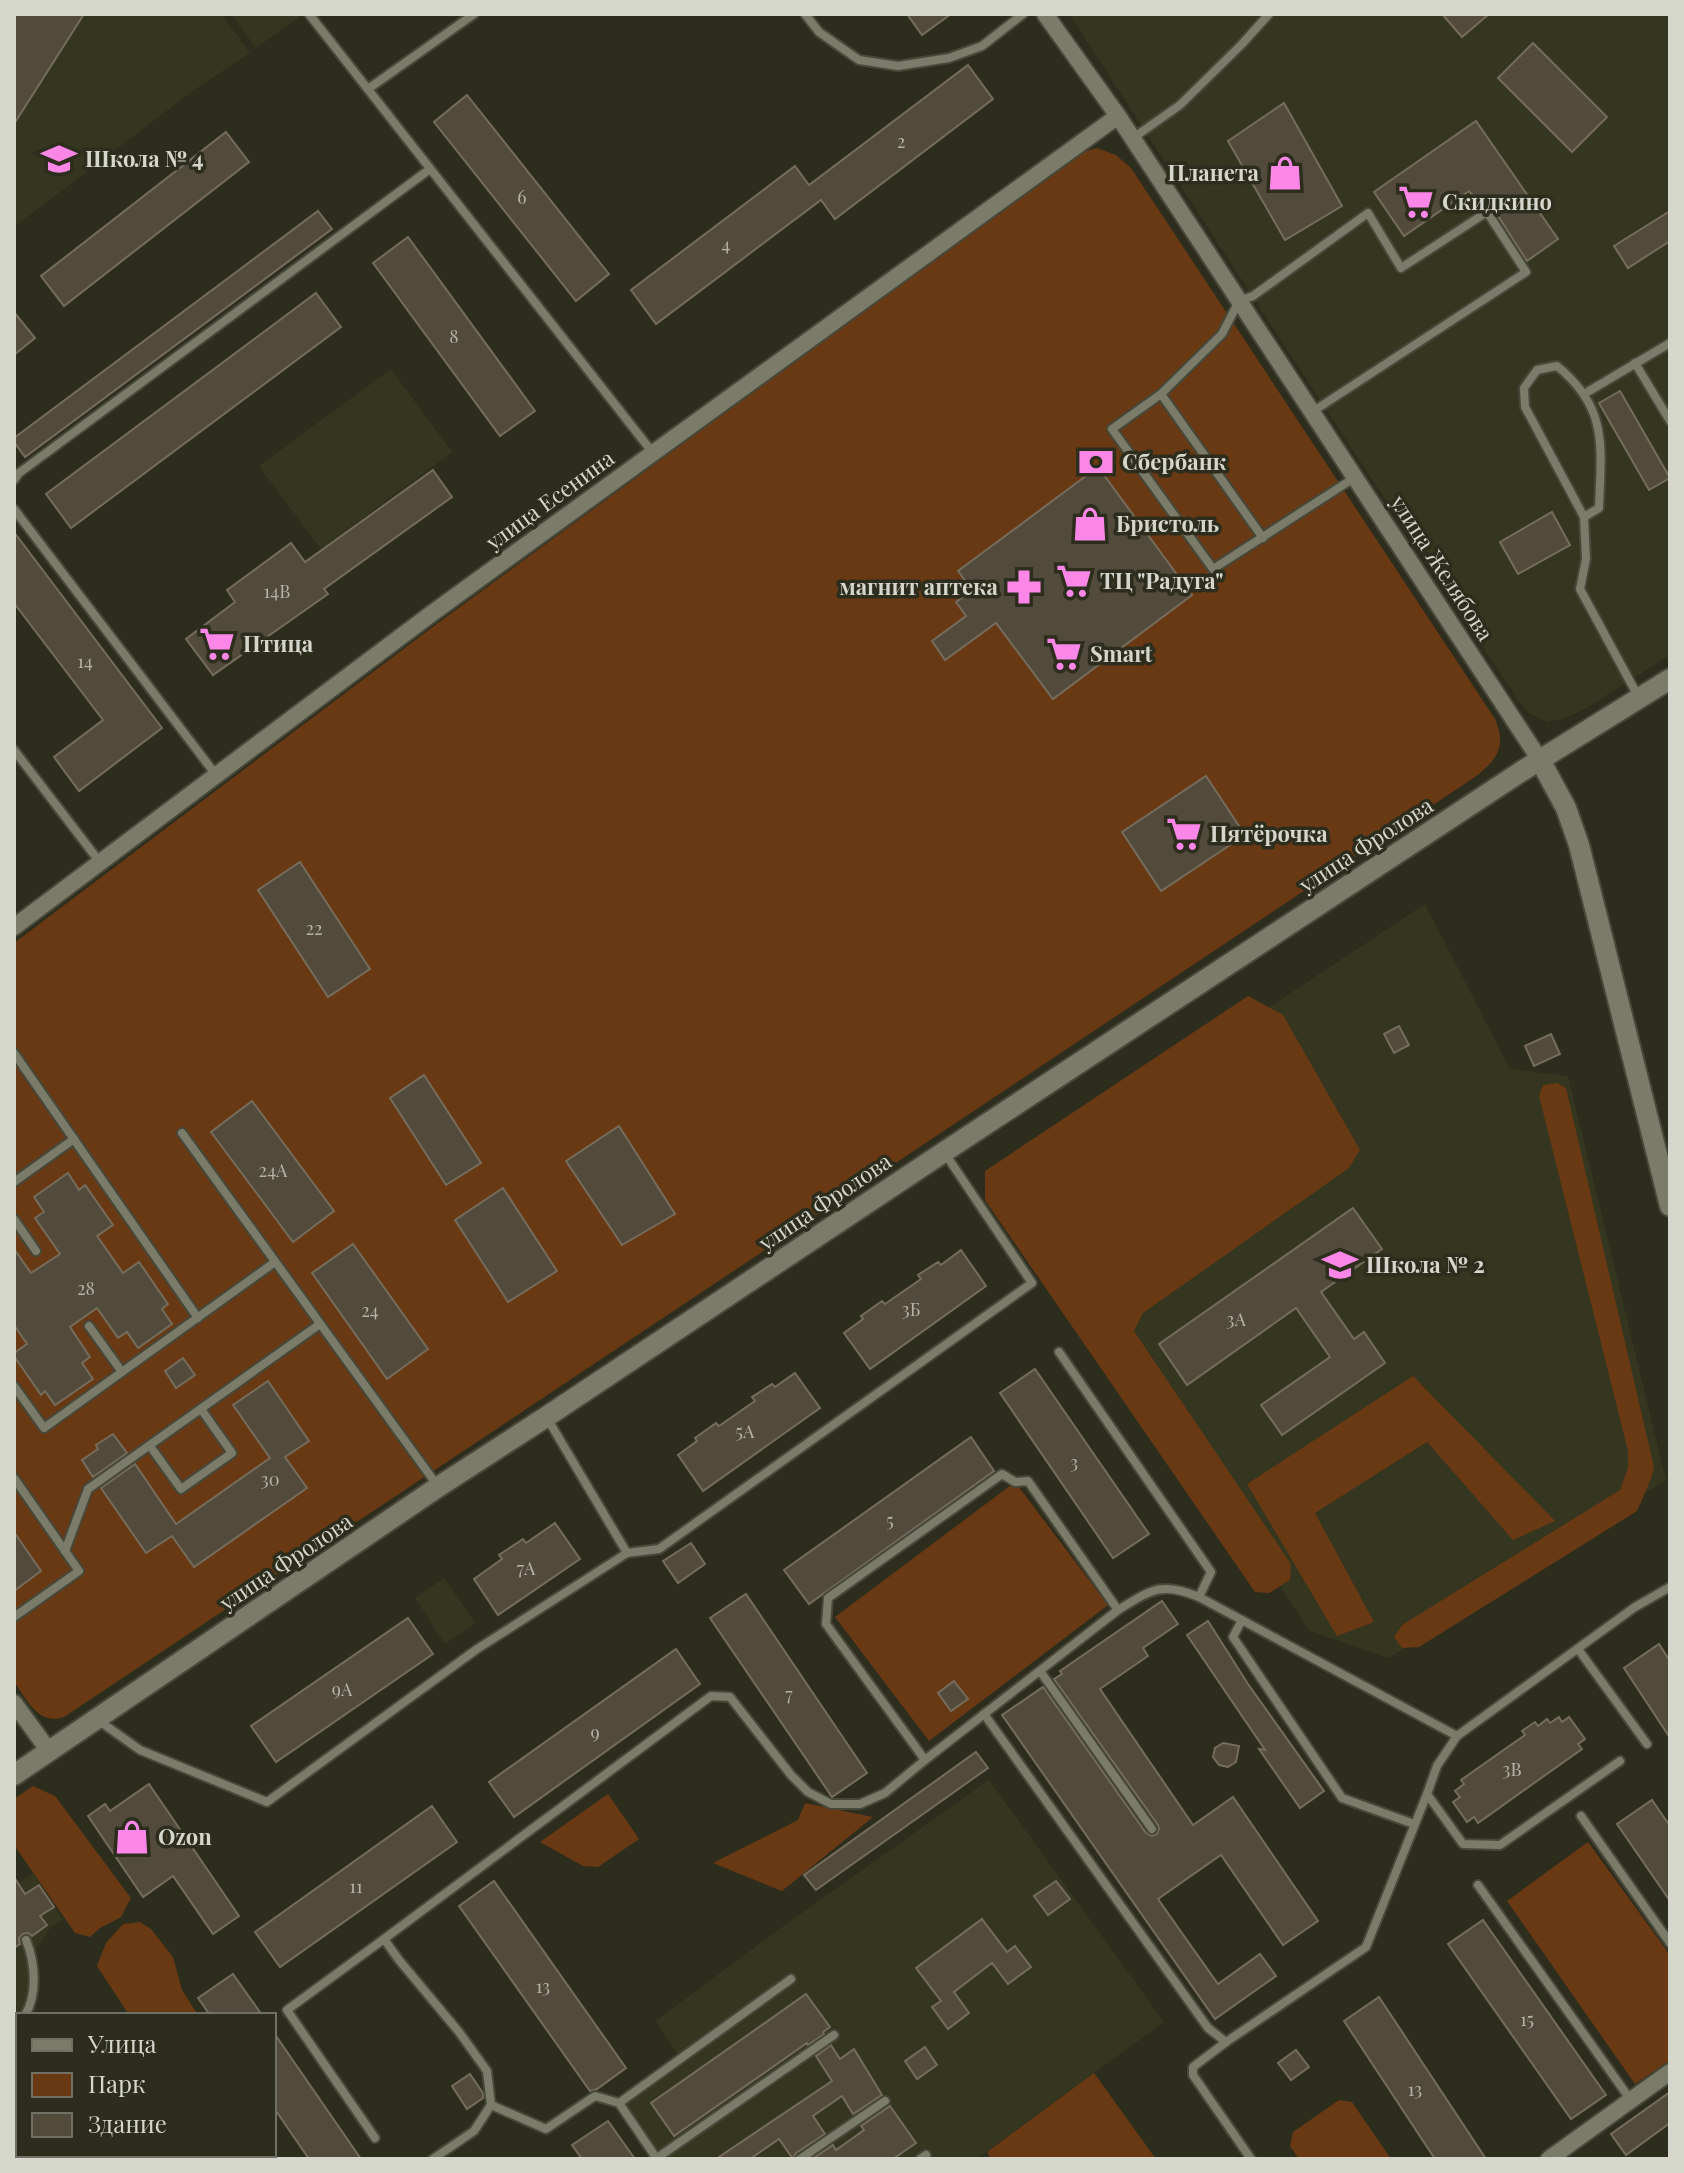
<svg xmlns="http://www.w3.org/2000/svg" width="1684" height="2173" viewBox="0 0 1684 2173" font-family="'Playfair Display',serif">
<rect width="100%" height="100%" fill="#2d2d1e"/>
<!-- built -->
<g fill="#35361f">
<polygon points="14,14 221,14 250,53 194,90 14,227"/>
<polygon points="231,14 303,14 256,48"/>
<polygon points="1069,14 1670,14 1670,655 1583,710 1564,719 1547,722 1529,713 1518,700 1325,408"/>
<polygon points="391,369 452,452 321,549 259,466"/>
<polygon points="1425,904 1510,1069 1568,1076 1666,1480 1389,1658 1310,1631 1009,1180"/>
<polygon points="444,1578 475,1623 445,1644 415,1598"/>
<polygon points="989,1780 1164,2022 976,2159 651,2159 612,2102 678,2055 656,2021 789,1922"/>
<polygon points="33,1873 63,1919 50,1928 35,1951 31,1987 33,2015 18,2015 18,2025 14,2019 14,1886"/>
</g>
<!-- green -->
<g fill="#683913">
<path d="M1097,148L1116,155L1131,168L1495,719C1507,746 1497,760 1475,777L64,1717C38,1726 27,1699 14,1682V943L438,623L1060,167L1080,153Z"/>
<polygon points="1248,996 1283,1015 1360,1150 1349,1168 1143,1313 1134,1331 1291,1564 1290,1580 1269,1593 1255,1592 985,1200 985,1171"/>
<polygon points="1557,1083 1566,1088 1654,1467 1651,1479 1637,1511 1419,1647 1402,1648 1394,1637 1402,1625 1620,1490 1628,1468 1628,1451 1539,1096 1543,1085"/>
<polygon points="1413,1376 1555,1521 1513,1540 1427,1442 1315,1513 1374,1622 1337,1636 1247,1484"/>
<polygon points="1015,1482 1108,1605 929,1741 835,1617"/>
<polygon points="33,1786 55,1796 131,1898 121,1917 100,1928 90,1937 75,1933 14,1845 14,1799"/>
<polygon points="608,1794 639,1839 598,1867 583,1866 540,1842"/>
<polygon points="805,1803 873,1817 782,1891 713,1863 798,1820"/>
<polygon points="1588,1842 1670,1955 1670,2060 1635,2084 1507,1901"/>
<polygon points="140,1922 151,1929 173,1957 182,1990 198,2015 129,2015 97,1966 106,1943 123,1924"/>
<polygon points="1094,2073 1156,2159 991,2159 987,2152"/>
<polygon points="1339,2100 1352,2102 1391,2159 1299,2159 1290,2146 1293,2132"/>
</g>
<!-- building -->
<g fill="#524a3b" stroke="#756c5c" stroke-width="2">
<polygon points="14,14 84,14 14,124"/>
<polygon points="907,14 951,14 922,35"/>
<polygon points="1442,14 1489,14 1462,37"/>
<polygon points="1533,43 1607,117 1572,152 1498,78"/>
<polygon points="968,65 993,99 835,219 821,200 656,324 631,290 795,166 809,185"/>
<polygon points="467,95 609,274 576,301 434,122"/>
<polygon points="1284,103 1342,206 1285,240 1228,141"/>
<polygon points="1476,121 1558,239 1527,261 1493,208 1487,205 1483,207 1469,191 1404,236 1374,192"/>
<polygon points="226,132 249,162 64,306 41,276"/>
<polygon points="318,211 332,229 25,457 14,442 14,438"/>
<polygon points="1670,211 1670,241 1628,268 1614,246"/>
<polygon points="408,237 535,411 500,436 373,263"/>
<polygon points="316,293 341,327 71,528 46,494"/>
<polygon points="14,312 35,338 14,355"/>
<polygon points="1620,391 1670,478 1649,490 1599,403"/>
<polygon points="1098,467 1192,595 1053,699 996,623 945,660 932,641 966,616 956,602 972,590 958,571"/>
<polygon points="433,470 452,497 324,589 328,594 213,675 186,639 235,602 227,590 291,543 305,562"/>
<polygon points="1552,512 1570,545 1518,574 1500,542"/>
<polygon points="14,532 162,728 79,791 54,757 103,720 14,603"/>
<polygon points="1206,776 1245,835 1161,891 1122,832"/>
<polygon points="300,862 370,969 328,997 258,890"/>
<polygon points="1399,1026 1409,1045 1394,1053 1384,1034"/>
<polygon points="1551,1034 1560,1054 1534,1066 1525,1046"/>
<polygon points="424,1075 481,1163 446,1185 390,1098"/>
<polygon points="252,1101 334,1211 293,1242 211,1132"/>
<polygon points="619,1126 675,1214 622,1245 566,1161"/>
<polygon points="68,1173 79,1190 85,1185 113,1225 97,1236 123,1273 139,1262 168,1304 162,1309 172,1324 138,1348 127,1332 118,1338 97,1308 70,1327 90,1357 82,1363 93,1379 55,1405 45,1391 41,1395 14,1356 14,1353 27,1344 14,1325 14,1249 31,1273 60,1254 35,1218 44,1212 34,1197"/>
<polygon points="503,1188 557,1271 508,1302 455,1220"/>
<polygon points="1353,1208 1382,1249 1321,1292 1354,1339 1364,1332 1385,1363 1282,1435 1261,1405 1330,1357 1296,1308 1187,1385 1159,1344"/>
<polygon points="353,1244 428,1349 387,1379 312,1273"/>
<polygon points="961,1250 986,1286 870,1369 844,1333 863,1319 861,1316 882,1301 885,1304 921,1279 918,1275 938,1262 941,1265"/>
<polygon points="183,1358 195,1375 176,1388 165,1371"/>
<polygon points="1035,1369 1149,1534 1113,1558 1000,1393"/>
<polygon points="795,1373 820,1408 703,1491 678,1455 697,1441 695,1438 716,1423 719,1426 755,1401 752,1397 772,1384 775,1387"/>
<polygon points="268,1381 309,1441 285,1457 307,1488 194,1567 172,1536 146,1553 101,1488 135,1464 176,1524 270,1458 233,1405"/>
<polygon points="113,1434 127,1453 93,1477 82,1460 98,1449 96,1445"/>
<polygon points="971,1437 994,1471 809,1604 784,1570"/>
<polygon points="555,1523 580,1559 498,1615 474,1579 502,1559 499,1555 523,1539 526,1543"/>
<polygon points="14,1532 41,1571 14,1591"/>
<polygon points="691,1543 705,1564 678,1583 663,1561"/>
<polygon points="746,1594 867,1773 832,1797 710,1618"/>
<polygon points="1162,1601 1178,1624 1143,1648 1148,1656 1100,1689 1193,1825 1233,1797 1318,1921 1283,1945 1221,1855 1158,1899 1218,1984 1260,1954 1276,1976 1215,2019 1002,1715 1043,1687 1146,1833 1152,1836 1157,1834 1159,1829 1158,1825 1054,1679 1062,1674 1060,1671"/>
<polygon points="408,1618 433,1654 276,1762 251,1726"/>
<polygon points="1208,1621 1248,1684 1324,1791 1300,1808 1259,1749 1265,1750 1187,1635"/>
<polygon points="1659,1644 1670,1661 1670,1738 1624,1668"/>
<polygon points="676,1649 700,1684 514,1817 489,1782"/>
<polygon points="954,1681 968,1699 951,1711 938,1693"/>
<polygon points="1559,1717 1562,1722 1569,1717 1585,1739 1578,1744 1582,1749 1478,1823 1474,1817 1467,1822 1453,1802 1460,1797 1455,1791 1464,1784 1461,1780 1525,1735 1522,1731 1535,1722 1538,1726 1547,1719 1550,1723"/>
<polygon points="1223,1743 1239,1746 1236,1762 1228,1767 1219,1765 1213,1757 1215,1748"/>
<polygon points="976,1752 988,1768 816,1890 804,1875"/>
<polygon points="149,1784 239,1916 213,1934 173,1876 143,1897 88,1816 105,1804 110,1811"/>
<polygon points="1652,1800 1670,1826 1670,1901 1617,1824"/>
<polygon points="432,1806 457,1842 280,1967 255,1932"/>
<polygon points="14,1877 25,1894 39,1885 54,1907 40,1916 47,1925 32,1936 28,1933 23,1934 19,1938 20,1944 14,1948"/>
<polygon points="494,1881 626,2068 597,2089 590,2091 459,1906"/>
<polygon points="1056,1881 1070,1899 1048,1915 1034,1896"/>
<polygon points="982,1919 1007,1952 1015,1946 1031,1967 1008,1984 992,1963 954,1992 969,2013 948,2029 932,2007 941,2001 916,1968"/>
<polygon points="1483,1920 1606,2095 1571,2119 1448,1944"/>
<polygon points="233,1974 262,2015 210,2015 198,1998"/>
<polygon points="806,1994 830,2027 823,2032 824,2034 808,2045 807,2043 674,2136 651,2103"/>
<polygon points="1379,1997 1486,2159 1435,2159 1344,2021"/>
<polygon points="274,2033 361,2159 309,2159 274,2108"/>
<polygon points="831,2045 840,2059 854,2049 882,2095 853,2114 842,2096 813,2116 825,2134 796,2153 793,2159 779,2139 750,2159 716,2159 832,2081 816,2056"/>
<polygon points="925,2047 937,2065 917,2079 905,2061"/>
<polygon points="1296,2050 1309,2067 1291,2080 1278,2063"/>
<polygon points="470,2074 483,2093 483,2098 467,2109 452,2086"/>
<polygon points="1670,2092 1670,2123 1626,2155 1611,2134"/>
<polygon points="890,2106 916,2143 893,2159 812,2159 833,2145 836,2150 864,2130 861,2126"/>
<polygon points="608,2121 635,2159 582,2159 572,2145"/>
</g>
<g fill="none" stroke-linecap="round" stroke-linejoin="round">
<!-- lane casing -->
<g stroke="#47483a" stroke-width="12">
<g id="lane">
<polyline points="309,14 653,453"/>
<polyline points="805,14 819,32 859,60 898,66 949,58 982,46 1023,14"/>
<polyline points="368,89 474,14"/>
<polyline points="1133,138 1180,105 1242,44 1269,14"/>
<polyline points="1635,363 1670,421"/>
<polyline points="1161,394 1263,538"/>
<polyline points="1584,394 1670,343"/>
<polyline points="1312,412 1526,272 1487,212 1401,268 1368,213 1253,296 1239,301 1222,334 1161,394 1112,429 1213,569 1354,478"/>
<polyline points="14,480 19,473 430,169"/>
<polyline points="14,509 216,775"/>
<path d="M1584,517L1599,508C1601,448 1609,408 1557,366L1537,370L1524,388L1525,407L1584,517L1586,559L1580,589L1639,698"/>
<polyline points="14,750 99,861"/>
<polyline points="14,1053 198,1318"/>
<polyline points="182,1133 437,1485"/>
<polyline points="14,1182 74,1139"/>
<polyline points="14,1219 36,1251"/>
<polyline points="89,1326 122,1372"/>
<polyline points="1059,1352 1211,1572 1199,1597"/>
<polyline points="14,1386 44,1428 275,1262"/>
<polyline points="547,1418 627,1553 659,1549 1032,1283 944,1152"/>
<polyline points="150,1446 181,1489 232,1453 201,1409"/>
<polyline points="14,1478 79,1571 14,1617"/>
<polyline points="65,1551 88,1489 320,1324"/>
<polyline points="1242,1620 1233,1637 1342,1798 1414,1824"/>
<polyline points="1578,1649 1647,1744"/>
<polyline points="1040,1671 1152,1829"/>
<polyline points="984,1714 1208,2028 1226,2042"/>
<polyline points="98,1720 140,1750 267,1802 477,1649 627,1553"/>
<polyline points="925,1760 1118,1610"/>
<polyline points="1620,1761 1500,1845 1463,1844 1427,1794 1437,1766 1457,1736 1635,1607 1670,1587"/>
<polyline points="1581,1816 1670,1943"/>
<polyline points="1478,1885 1630,2099"/>
<path d="M25,2015C38,1994 35,1962 26,1940"/>
<polyline points="619,2103 791,1979"/>
<polyline points="491,2105 546,2129 595,2096 619,2103 657,2159"/>
<polyline points="375,2138 287,2010 384,1939"/>
<polyline points="657,2158 834,2035"/>
<path d="M433,2159L474,2131L491,2105L487,2071L459,2032L399,1960L384,1939L711,1696L730,1697L791,1775L808,1792L831,1804H860L885,1793L925,1760L826,1624L828,1598L1002,1474L1015,1482L1028,1481L1118,1610C1151,1590 1161,1581 1199,1597L1457,1736"/>
<polyline points="800,2159 885,2101"/>
<polyline points="920,2159 926,2155"/>
<polyline points="1251,2159 1193,2075 1193,2067 1226,2042 1366,1947 1427,1794"/>
</g>
</g>
<!-- street casing -->
<g stroke="#47483a" stroke-width="20">
<g id="street">
<polyline points="1045,14 1118,116 1540,760"/>
<polyline points="14,927 431,614 1118,116"/>
<polyline points="14,1703 49,1751"/>
<polyline points="1549,2159 1670,2072"/>
</g>
</g>
<!-- secondary casing -->
<g stroke="#47483a" stroke-width="24">
<g id="secondary">
<polyline points="1540,760 1566,808 1579,845 1670,1206"/>
<polyline points="14,1775 438,1487 546,1417 944,1152 1522,771 1670,679"/>
<polyline points="14,2032 18,2038"/>
<polyline points="93,2155 95,2159"/>
</g>
</g>
<!-- lane -->
<use href="#lane" stroke="#7a7b69" stroke-width="8"/>
<!-- street -->
<use href="#street" stroke="#7a7b69" stroke-width="16"/>
<!-- secondary -->
<use href="#secondary" stroke="#7a7b69" stroke-width="20"/>
</g>
<!-- icons -->
<defs>
<g id="school-bare" transform="scale(2.76)"><path d="M0-5L7-2L0 1L-7-2ZM-4 1L0 2.5L4 1V4Q0 6-4 4Z" fill="#fa87e7" stroke="#2d2d1e" stroke-width="2.5" paint-order="stroke"/></g>
<g id="shop-bare" transform="scale(2.76)"><path d="M-5-2.5h2.3a2.7 3.5 0 0 1 5.4 0H5L5.5 6h-11ZM-1.5-2.5h3a1.5 2.3 0 0 0-3 0Z" fill="#fa87e7" stroke="#2d2d1e" stroke-width="2.5" paint-order="stroke"/></g>
<g id="supermarket-bare" transform="scale(2.76)"><path d="M-6-5.5h2.5l.6 2H6L4.5 2H-2.5L-4.4-4H-6ZM-1.5 3.2a1.3 1.3 0 1 0 .1 0ZM3 3.2a1.3 1.3 0 1 0 .1 0Z" fill="#fa87e7" stroke="#2d2d1e" stroke-width="2.5" paint-order="stroke"/></g>
<g id="bank-bare" transform="scale(2.76)"><path d="M-6-4H6V4H-6ZM0-2.3a2.3 2.3 0 1 0 0 4.6a2.3 2.3 0 1 0 0-4.6Z" fill="#fa87e7" stroke="#2d2d1e" stroke-width="2.5" paint-order="stroke"/></g>
<g id="pharmacy-bare" transform="scale(2.76)"><path d="M-2-6h4v4h4v4h-4v4h-4v-4h-4v-4h4Z" fill="#fa87e7" stroke="#2d2d1e" stroke-width="2.5" paint-order="stroke"/></g>
</defs>
<g fill-rule="evenodd">
<use href="#school-bare" x="59" y="159"/>
<use href="#shop-bare" x="1285" y="173"/>
<use href="#supermarket-bare" x="1416" y="202"/>
<use href="#bank-bare" x="1096" y="462"/>
<use href="#shop-bare" x="1090" y="524"/>
<use href="#supermarket-bare" x="1074" y="581"/>
<use href="#pharmacy-bare" x="1024" y="587"/>
<use href="#supermarket-bare" x="217" y="644"/>
<use href="#supermarket-bare" x="1064" y="654"/>
<use href="#supermarket-bare" x="1184" y="834"/>
<use href="#school-bare" x="1340" y="1265"/>
<use href="#shop-bare" x="132" y="1837"/>
</g>
<g text-anchor="middle" stroke-width="7" stroke-linejoin="round" paint-order="stroke">
<!-- number labels -->
<g font-size="18" fill="#b4b3a8">
<text x="901" y="148">2</text>
<text x="522" y="204">6</text>
<text x="726" y="251">4</text>
<text x="454" y="343">8</text>
<text x="277" y="598">14В</text>
<text x="85" y="668">14</text>
<text x="314" y="935">22</text>
<text x="273" y="1177">24А</text>
<text x="86" y="1295">28</text>
<text x="911" y="1316">3Б</text>
<text x="370" y="1317">24</text>
<text x="1236" y="1326">3А</text>
<text x="745" y="1438">5А</text>
<text x="1074" y="1469">3</text>
<text x="270" y="1486">30</text>
<text x="890" y="1527">5</text>
<text x="526" y="1575">7А</text>
<text x="342" y="1696">9А</text>
<text x="789" y="1701">7</text>
<text x="595" y="1739">9</text>
<text x="1512" y="1776">3В</text>
<text x="356" y="1893">11</text>
<text x="543" y="1993">13</text>
<text x="1527" y="2026">15</text>
<text x="1415" y="2096">13</text>
</g>
<!-- poi labels -->
<g font-size="22" font-weight="bold" fill="#d5d6cc" stroke="#2d2d1e" text-anchor="start">
<text x="85" y="167">Школа № 4</text>
<text x="1259" y="181" text-anchor="end">Планета</text>
<text x="1442" y="210">Скидкино</text>
<text x="1122" y="470">Сбербанк</text>
<text x="1116" y="532">Бристоль</text>
<text x="1100" y="589">ТЦ "Радуга"</text>
<text x="998" y="595" text-anchor="end">магнит аптека</text>
<text x="243" y="652">Птица</text>
<text x="1090" y="662">Smart</text>
<text x="1210" y="842">Пятёрочка</text>
<text x="1366" y="1273">Школа № 2</text>
<text x="158" y="1845">Ozon</text>
</g>
<!-- street labels -->
<g font-size="22" fill="#d5d6cc" stroke="#2d2d1e">
<text transform="translate(550 500) rotate(-36)" y="8">улица Есенина</text>
<text transform="translate(1442 568) rotate(57)" y="8">улица Желябова</text>
<text transform="translate(1366 845) rotate(-33)" y="8">улица Фролова</text>
<text transform="translate(825 1202) rotate(-34)" y="8">улица Фролова</text>
<text transform="translate(286 1562) rotate(-34)" y="8">улица Фролова</text>
</g>
</g>
<!-- border -->
<rect width="1684" height="2173" fill="none" stroke="#d5d6cc" stroke-width="32"/>
<!-- legend -->
<rect x="16" y="2013" width="260" height="144" fill="#2d2d1e" stroke="#707164" stroke-width="2"/>
<rect x="32" y="2039" width="40" height="12" fill="#7a7b69" stroke="#707164" stroke-width="2"/>
<text x="88" y="2053" font-size="24" fill="#d5d6cc">Улица</text>
<rect x="32" y="2073" width="40" height="24" fill="#683913" stroke="#707164" stroke-width="2"/>
<text x="88" y="2093" font-size="24" fill="#d5d6cc">Парк</text>
<rect x="32" y="2113" width="40" height="24" fill="#524a3b" stroke="#707164" stroke-width="2"/>
<text x="88" y="2133" font-size="24" fill="#d5d6cc">Здание</text>
</svg>
